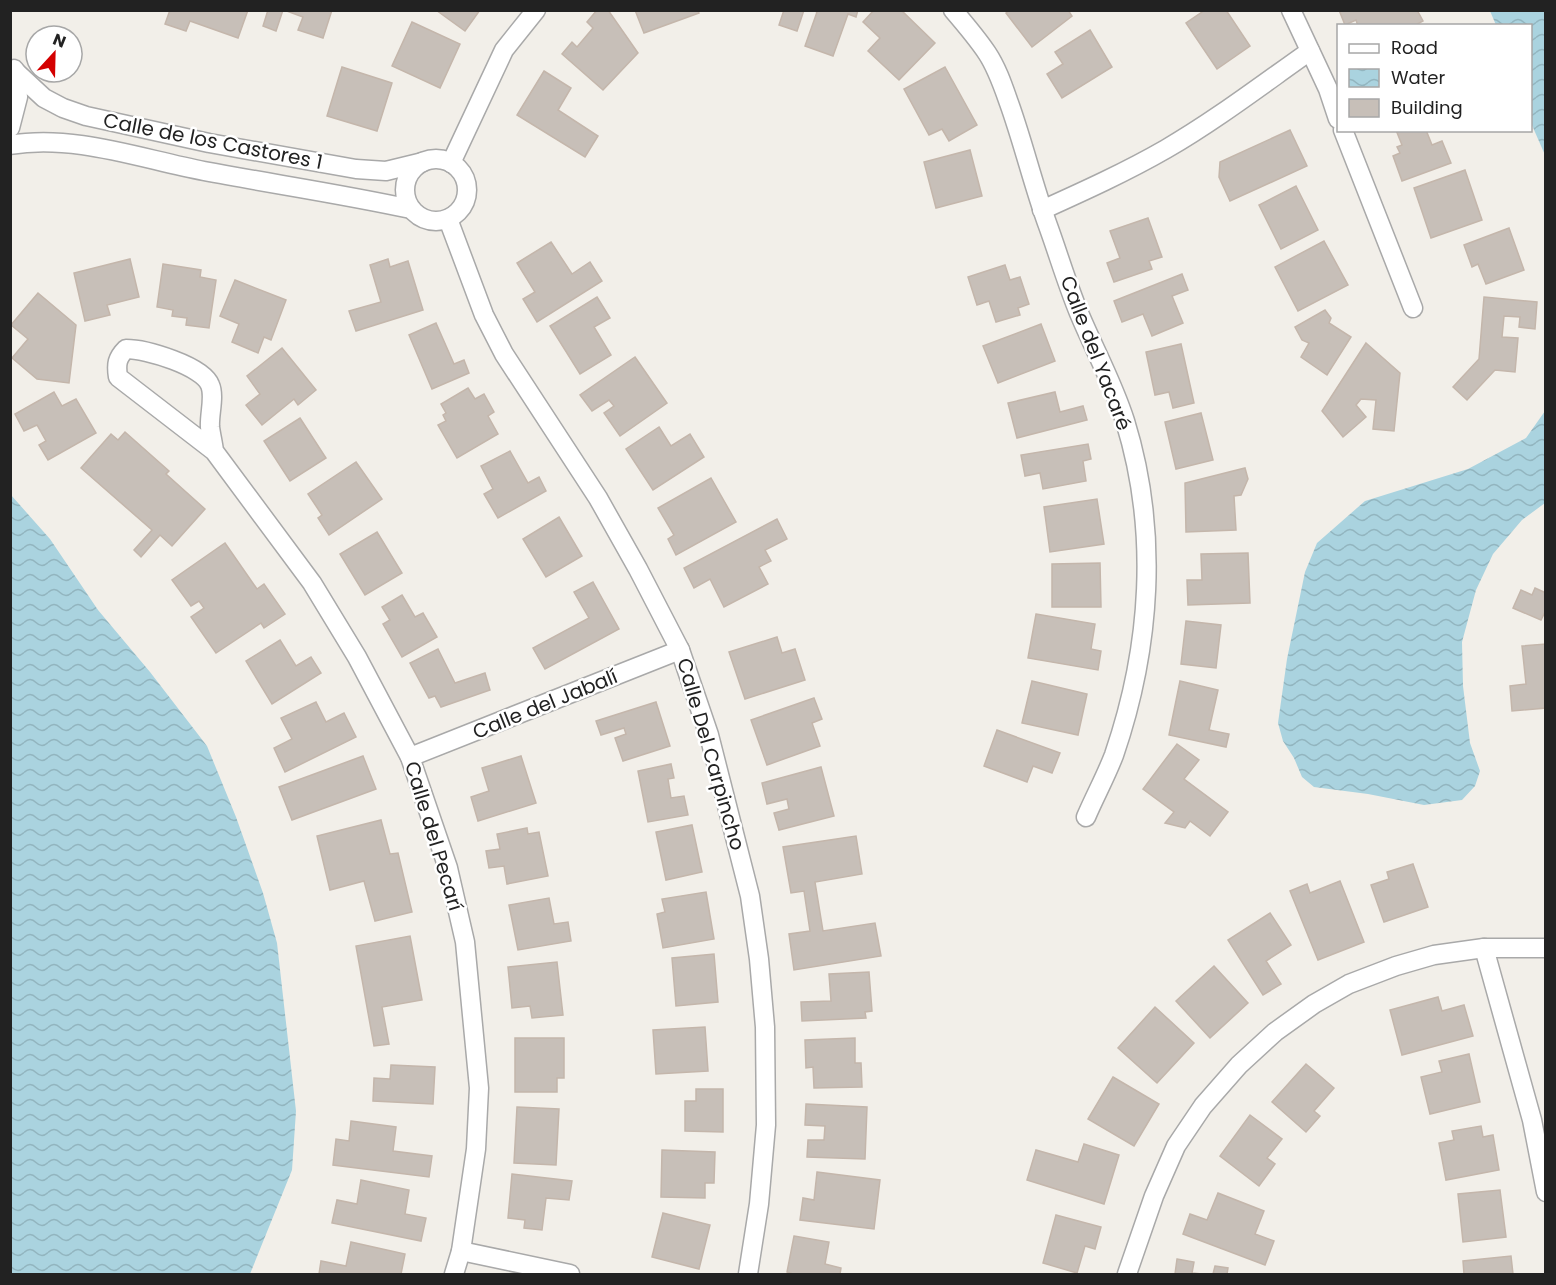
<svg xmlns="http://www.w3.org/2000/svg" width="1556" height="1285" viewBox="0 0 1556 1285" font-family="Poppins,sans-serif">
<defs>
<pattern id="water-waves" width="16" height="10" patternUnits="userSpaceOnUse" patternTransform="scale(1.5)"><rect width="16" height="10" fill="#aad3df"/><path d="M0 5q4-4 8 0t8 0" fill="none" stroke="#92b5bf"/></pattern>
</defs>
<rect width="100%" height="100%" fill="#f2efe9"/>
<!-- water -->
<g fill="url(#water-waves)">
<polygon points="1490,11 1545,11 1545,155 1531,123 1530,26 1496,25"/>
<polygon points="1545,411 1545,503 1522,520 1493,554 1476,590 1462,642 1463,686 1470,743 1480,771 1475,786 1462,800 1424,805 1368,794 1314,787 1302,777 1294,758 1283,741 1278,723 1287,659 1305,572 1317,543 1365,501 1468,469 1526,438"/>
<polygon points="11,495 50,539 98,610 150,672 207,746 236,817 263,893 277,943 296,1111 292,1170 250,1274 11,1274"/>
</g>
<!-- building -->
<g fill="#c7bfb8" stroke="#c4b6ab" stroke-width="1.5">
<polygon points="170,10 248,10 238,38 190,21 186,31 165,24"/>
<polygon points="268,10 283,10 276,31 263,26"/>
<polygon points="284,10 332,10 323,38 298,30 303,17"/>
<polygon points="436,10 480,10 465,31"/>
<polygon points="597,10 608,10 638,53 603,90 562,54 572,42 577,47 593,28 587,22"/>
<polygon points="635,10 698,10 699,13 644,33"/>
<polygon points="784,10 804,10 797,31 779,25"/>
<polygon points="813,10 858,10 856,17 848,14 833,56 805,46 817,12"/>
<polygon points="874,10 901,10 935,43 899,80 868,51 880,38 863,22"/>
<polygon points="1009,10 1068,10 1072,16 1032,47 1006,13"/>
<polygon points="1205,10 1226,10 1250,46 1217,69 1186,23"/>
<polygon points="1339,10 1417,10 1423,21 1414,26 1358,26 1356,20 1345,25"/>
<polygon points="412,22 460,44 440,88 392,66"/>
<polygon points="1090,30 1112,67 1062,98 1047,74 1063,64 1055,52"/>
<polygon points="342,67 392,83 377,131 327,116"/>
<polygon points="945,67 977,125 949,141 942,129 929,135 904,89"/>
<polygon points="544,71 571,88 558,110 598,136 585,157 517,115"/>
<polygon points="1290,130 1307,166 1230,201 1219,177 1220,162"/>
<polygon points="1396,130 1426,130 1432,145 1442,141 1451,163 1402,181 1393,156 1400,153 1397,147 1402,145"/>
<polygon points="970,150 982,196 936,208 924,162"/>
<polygon points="1465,170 1482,220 1431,238 1414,188"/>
<polygon points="1296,186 1318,230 1281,249 1259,205"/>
<polygon points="1148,218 1162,257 1149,261 1152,269 1114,282 1107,263 1120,258 1110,231"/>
<polygon points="1509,228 1524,270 1486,284 1478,264 1472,267 1464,245"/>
<polygon points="1324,241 1348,285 1298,311 1275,267"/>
<polygon points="551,242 572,274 590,262 602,281 537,322 523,299 535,292 517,263"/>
<polygon points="130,259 139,297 107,305 110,315 85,321 74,273"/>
<polygon points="388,259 390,267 408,261 423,310 356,331 349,311 381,302 370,265"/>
<polygon points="163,264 201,270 200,277 216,280 209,328 186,325 187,318 172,316 173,310 157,307"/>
<polygon points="1005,265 1010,280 1020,277 1029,304 1018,308 1020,315 996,322 989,301 977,305 968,277"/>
<polygon points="1182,274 1188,290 1172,296 1183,323 1152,336 1143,314 1122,322 1114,301"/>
<polygon points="235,280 286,300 271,340 264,337 258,353 232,342 239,324 220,316"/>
<polygon points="38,293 76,325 69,383 37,379 12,358 28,339 11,325"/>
<polygon points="597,297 610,318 594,327 611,355 580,374 550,326"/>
<polygon points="1484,297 1537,302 1535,329 1519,327 1520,317 1504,316 1502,337 1518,338 1515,372 1495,370 1467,400 1453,387 1479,359"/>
<polygon points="1325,310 1331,318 1329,323 1351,337 1327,375 1301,357 1309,343 1302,340 1295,327"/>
<polygon points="436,323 454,364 464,360 469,373 432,389 409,335"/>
<polygon points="1041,324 1055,361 998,383 983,346"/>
<polygon points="1366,343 1400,373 1394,431 1373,429 1376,400 1361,399 1356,405 1366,417 1343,437 1322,411"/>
<polygon points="1181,344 1194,403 1173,408 1169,392 1155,395 1146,352"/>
<polygon points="282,348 316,390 298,405 294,399 262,425 246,405 260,394 247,376"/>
<polygon points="635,357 667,403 620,436 604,413 614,406 609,400 592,411 580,395"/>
<polygon points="468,388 475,399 484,394 494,412 488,416 498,434 457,458 438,425 446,421 443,415 446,413 441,404"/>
<polygon points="54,392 62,406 76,399 96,433 48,460 39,445 46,441 37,425 24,431 15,414"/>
<polygon points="1055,392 1060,412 1083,406 1087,420 1017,438 1008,403"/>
<polygon points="1201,413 1213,460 1176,469 1165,422"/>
<polygon points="300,418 326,458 290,481 264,441"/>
<polygon points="659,427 671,446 690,434 704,457 653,490 626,449"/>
<polygon points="125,432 169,471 166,474 205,509 172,546 160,535 141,557 134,550 152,530 81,468 111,434 118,440"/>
<polygon points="1088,444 1091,459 1083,461 1086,481 1043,489 1040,473 1025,476 1021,455"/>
<polygon points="510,451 528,483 539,477 546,491 498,518 484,494 493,489 481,466"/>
<polygon points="356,462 382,499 329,535 318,518 322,515 308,494"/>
<polygon points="1245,468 1248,479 1241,495 1234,496 1236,530 1186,532 1185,483"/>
<polygon points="711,478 736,522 676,555 668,539 674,535 658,508"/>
<polygon points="1097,499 1104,544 1050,552 1044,507"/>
<polygon points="559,517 582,556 546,577 523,539"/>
<polygon points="777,519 787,539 765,550 771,561 759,567 768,584 724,607 710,579 694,588 684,568"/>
<polygon points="377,532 402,573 365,595 340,554"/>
<polygon points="225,543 257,589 264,584 285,614 264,628 261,623 216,653 191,617 204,608 199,601 191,606 172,580"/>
<polygon points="1248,553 1250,603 1188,605 1187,580 1202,580 1201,554"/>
<polygon points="1100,563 1101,607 1052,607 1052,564"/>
<polygon points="593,582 619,629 545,669 533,648 589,618 574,592"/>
<polygon points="1535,588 1546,593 1546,610 1541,620 1513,608 1521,590 1532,595"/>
<polygon points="402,595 415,617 423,613 437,637 402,657 383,624 390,620 382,607"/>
<polygon points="1036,614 1095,624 1091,649 1101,651 1098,670 1028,658"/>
<polygon points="1186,621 1221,625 1216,668 1181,664"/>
<polygon points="777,637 782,653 795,649 805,680 745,699 729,652"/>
<polygon points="280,640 296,666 311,657 321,673 272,704 246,661"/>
<polygon points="1546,644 1546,708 1512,711 1510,686 1526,684 1522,646"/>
<polygon points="438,649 455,683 485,673 490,690 441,707 435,696 429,698 410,663"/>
<polygon points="1032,681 1087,694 1078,735 1022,723"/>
<polygon points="1180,681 1218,690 1209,730 1229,734 1226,747 1169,735"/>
<polygon points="814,698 822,719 812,723 820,746 767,765 751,720"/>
<polygon points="316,702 326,722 344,713 356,737 285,772 274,748 292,739 281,718"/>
<polygon points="656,702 670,746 623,761 615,738 626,734 624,728 601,735 596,721"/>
<polygon points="997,730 1060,753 1052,773 1033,766 1027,782 984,766"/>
<polygon points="1177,744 1199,760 1184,779 1228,812 1210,836 1190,821 1185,828 1165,823 1174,812 1143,789"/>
<polygon points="363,756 376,789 292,820 279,787"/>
<polygon points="521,756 536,803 478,821 471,797 489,791 482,768"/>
<polygon points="671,764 674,778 668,779 671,798 684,796 688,815 648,822 638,771"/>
<polygon points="821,767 834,816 779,830 774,813 789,809 787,799 767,804 762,783"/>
<polygon points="381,820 390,854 398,853 412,912 375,921 364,881 330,890 317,836"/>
<polygon points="692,825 702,872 666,880 656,832"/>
<polygon points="527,828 528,834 539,832 548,876 507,884 504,866 489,868 486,851 500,849 497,834"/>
<polygon points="856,836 862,874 815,882 823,931 875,923 881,956 794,970 789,934 810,931 804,891 791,893 783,847"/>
<polygon points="1413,864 1428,907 1384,922 1371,885 1389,879 1387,872"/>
<polygon points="1340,881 1364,942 1318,960 1290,891 1307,884 1310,893"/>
<polygon points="706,892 714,939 663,948 657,914 665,912 662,899"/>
<polygon points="549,898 554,924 568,922 571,941 518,950 509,905"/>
<polygon points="1270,913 1291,945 1266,961 1281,984 1263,995 1228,940"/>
<polygon points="410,936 422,1000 382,1007 389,1044 374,1046 356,946"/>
<polygon points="714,954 718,1002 676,1006 672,958"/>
<polygon points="557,962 563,1015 532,1018 530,1006 512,1008 508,967"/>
<polygon points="1214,966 1248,1003 1210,1038 1176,1001"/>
<polygon points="869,972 872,1011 865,1012 866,1018 802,1021 801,1002 831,1001 829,974"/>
<polygon points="1438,997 1442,1011 1464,1005 1473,1036 1402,1055 1390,1010"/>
<polygon points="1155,1007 1194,1043 1157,1083 1118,1048"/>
<polygon points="705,1027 708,1071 656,1074 653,1030"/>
<polygon points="515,1038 564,1038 564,1078 557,1078 557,1092 515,1092"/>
<polygon points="855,1038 855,1063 861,1063 862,1087 814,1088 813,1067 806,1068 805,1040"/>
<polygon points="1469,1054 1480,1102 1430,1114 1421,1077 1442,1072 1439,1061"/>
<polygon points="1306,1064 1334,1088 1314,1111 1320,1116 1306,1132 1272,1102"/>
<polygon points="391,1065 435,1067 433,1104 373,1101 374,1078 390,1079"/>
<polygon points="1113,1077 1159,1104 1134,1146 1088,1119"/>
<polygon points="696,1089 723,1089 723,1132 685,1131 685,1101 696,1101"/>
<polygon points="806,1104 867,1107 865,1159 807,1157 808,1140 824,1140 825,1126 805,1125"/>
<polygon points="517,1107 559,1109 556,1165 514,1163"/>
<polygon points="1250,1115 1282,1139 1267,1158 1275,1164 1259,1186 1220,1156"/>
<polygon points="351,1121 396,1127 393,1151 432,1156 429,1177 333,1165 336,1139 349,1141"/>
<polygon points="1481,1126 1483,1137 1493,1135 1499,1170 1446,1180 1439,1143 1454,1140 1452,1131"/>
<polygon points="1084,1144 1119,1155 1104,1204 1027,1180 1036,1150 1078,1162"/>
<polygon points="662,1150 715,1152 714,1183 705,1183 705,1198 661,1197"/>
<polygon points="817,1172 880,1180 874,1229 800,1220 803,1198 814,1200"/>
<polygon points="512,1174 572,1181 569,1200 546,1198 542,1230 524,1228 525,1220 508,1218"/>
<polygon points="361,1180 409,1190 405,1214 426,1218 421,1241 332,1223 337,1200 357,1204"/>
<polygon points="1500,1190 1506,1237 1463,1242 1458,1194"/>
<polygon points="1218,1193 1264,1211 1255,1234 1274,1241 1265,1265 1183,1234 1190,1214 1207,1220"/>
<polygon points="663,1213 710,1225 699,1269 652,1257"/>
<polygon points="1056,1215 1101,1227 1095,1249 1085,1246 1077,1273 1043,1263"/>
<polygon points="794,1236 829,1242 825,1264 841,1268 840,1274 793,1274 787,1272"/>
<polygon points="351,1242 405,1254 401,1274 319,1274 321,1261 346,1266"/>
<polygon points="1511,1256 1513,1274 1464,1274 1463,1261"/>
<polygon points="1177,1259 1194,1262 1192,1273 1202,1274 1175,1274"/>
<polygon points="1215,1266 1228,1268 1227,1274 1213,1274"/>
</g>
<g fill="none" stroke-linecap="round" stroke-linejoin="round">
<!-- minor casing -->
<g stroke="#a9a9a9" stroke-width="21">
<g id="minor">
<path d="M953,10C965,24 977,38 987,53C997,68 1003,86 1009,103C1023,142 1033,184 1047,223C1058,253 1067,284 1079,313C1094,349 1113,383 1125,421C1159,531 1151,647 1114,755C1106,776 1095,796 1086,817"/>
<polyline points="1291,10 1328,89 1338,119"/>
<polyline points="16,72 44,98 63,108 86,116 209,143 356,169 386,171 423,162"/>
<polyline points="10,128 18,97 16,72 14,69"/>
<polyline points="1343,130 1413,308"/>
<path d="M10,145C74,134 141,159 204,171C273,184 342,194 411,209"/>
<circle cx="436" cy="190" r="31"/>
<polyline points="451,163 504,50 536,10"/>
<path d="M1042,210C1084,191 1126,172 1166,149C1216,120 1263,84 1310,51"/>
<polyline points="448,219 484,315 504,354 598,498 638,569 680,650 709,735 750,896 759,959 765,1027 766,1125 759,1204 748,1274"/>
<path d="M214,451C213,443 211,435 210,427C209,415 215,396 210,385C203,366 146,349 126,349C117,358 116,364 118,377L214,451L312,583L357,657L410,757L448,868L465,942L479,1088L476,1149L461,1251L454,1274"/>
<polyline points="410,757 680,650"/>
<polyline points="1484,948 1532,1120 1546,1192"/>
<polyline points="461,1251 570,1274"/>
<polyline points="1127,1274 1154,1196 1176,1146 1203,1106 1239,1065 1275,1032 1314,1004 1349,984 1396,966 1434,955 1484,948 1546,948"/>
</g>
</g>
<!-- minor -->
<use href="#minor" stroke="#fff" stroke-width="18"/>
</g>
<g text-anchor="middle" stroke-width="5" stroke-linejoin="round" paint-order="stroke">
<!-- street labels -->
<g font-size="20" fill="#222" stroke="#fff">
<text transform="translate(213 141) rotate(11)" y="7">Calle de los Castores 1</text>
<text transform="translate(1096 353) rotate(69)" y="7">Calle del Yacaré</text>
<text transform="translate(545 704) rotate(-22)" y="7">Calle del Jabalí</text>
<text transform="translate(711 754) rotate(74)" y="7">Calle Del Carpincho</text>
<text transform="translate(434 836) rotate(73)" y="7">Calle del Pecarí</text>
</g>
</g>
<!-- border -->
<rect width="1556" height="1285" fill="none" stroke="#222222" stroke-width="24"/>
<!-- legend -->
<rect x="1337" y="24" width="195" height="108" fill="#ffffff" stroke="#a7a7a7" stroke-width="1.5"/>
<rect x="1349" y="44" width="30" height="9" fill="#ffffff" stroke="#a7a7a7" stroke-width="1.5"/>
<text x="1391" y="54" font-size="18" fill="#222222">Road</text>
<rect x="1349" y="69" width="30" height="18" fill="url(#water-waves)" stroke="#a7a7a7" stroke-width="1.5"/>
<text x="1391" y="84" font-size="18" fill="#222222">Water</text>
<rect x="1349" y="99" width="30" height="18" fill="#c7bfb8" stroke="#a7a7a7" stroke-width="1.5"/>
<text x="1391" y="114" font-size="18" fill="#222222">Building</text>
<!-- north arrow -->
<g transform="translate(54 54) rotate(22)"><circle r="28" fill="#ffffff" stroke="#a7a7a7" stroke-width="1.5"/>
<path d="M0-4.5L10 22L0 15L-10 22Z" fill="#d40000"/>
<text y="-9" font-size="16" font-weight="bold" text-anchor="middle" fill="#222222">N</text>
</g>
</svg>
